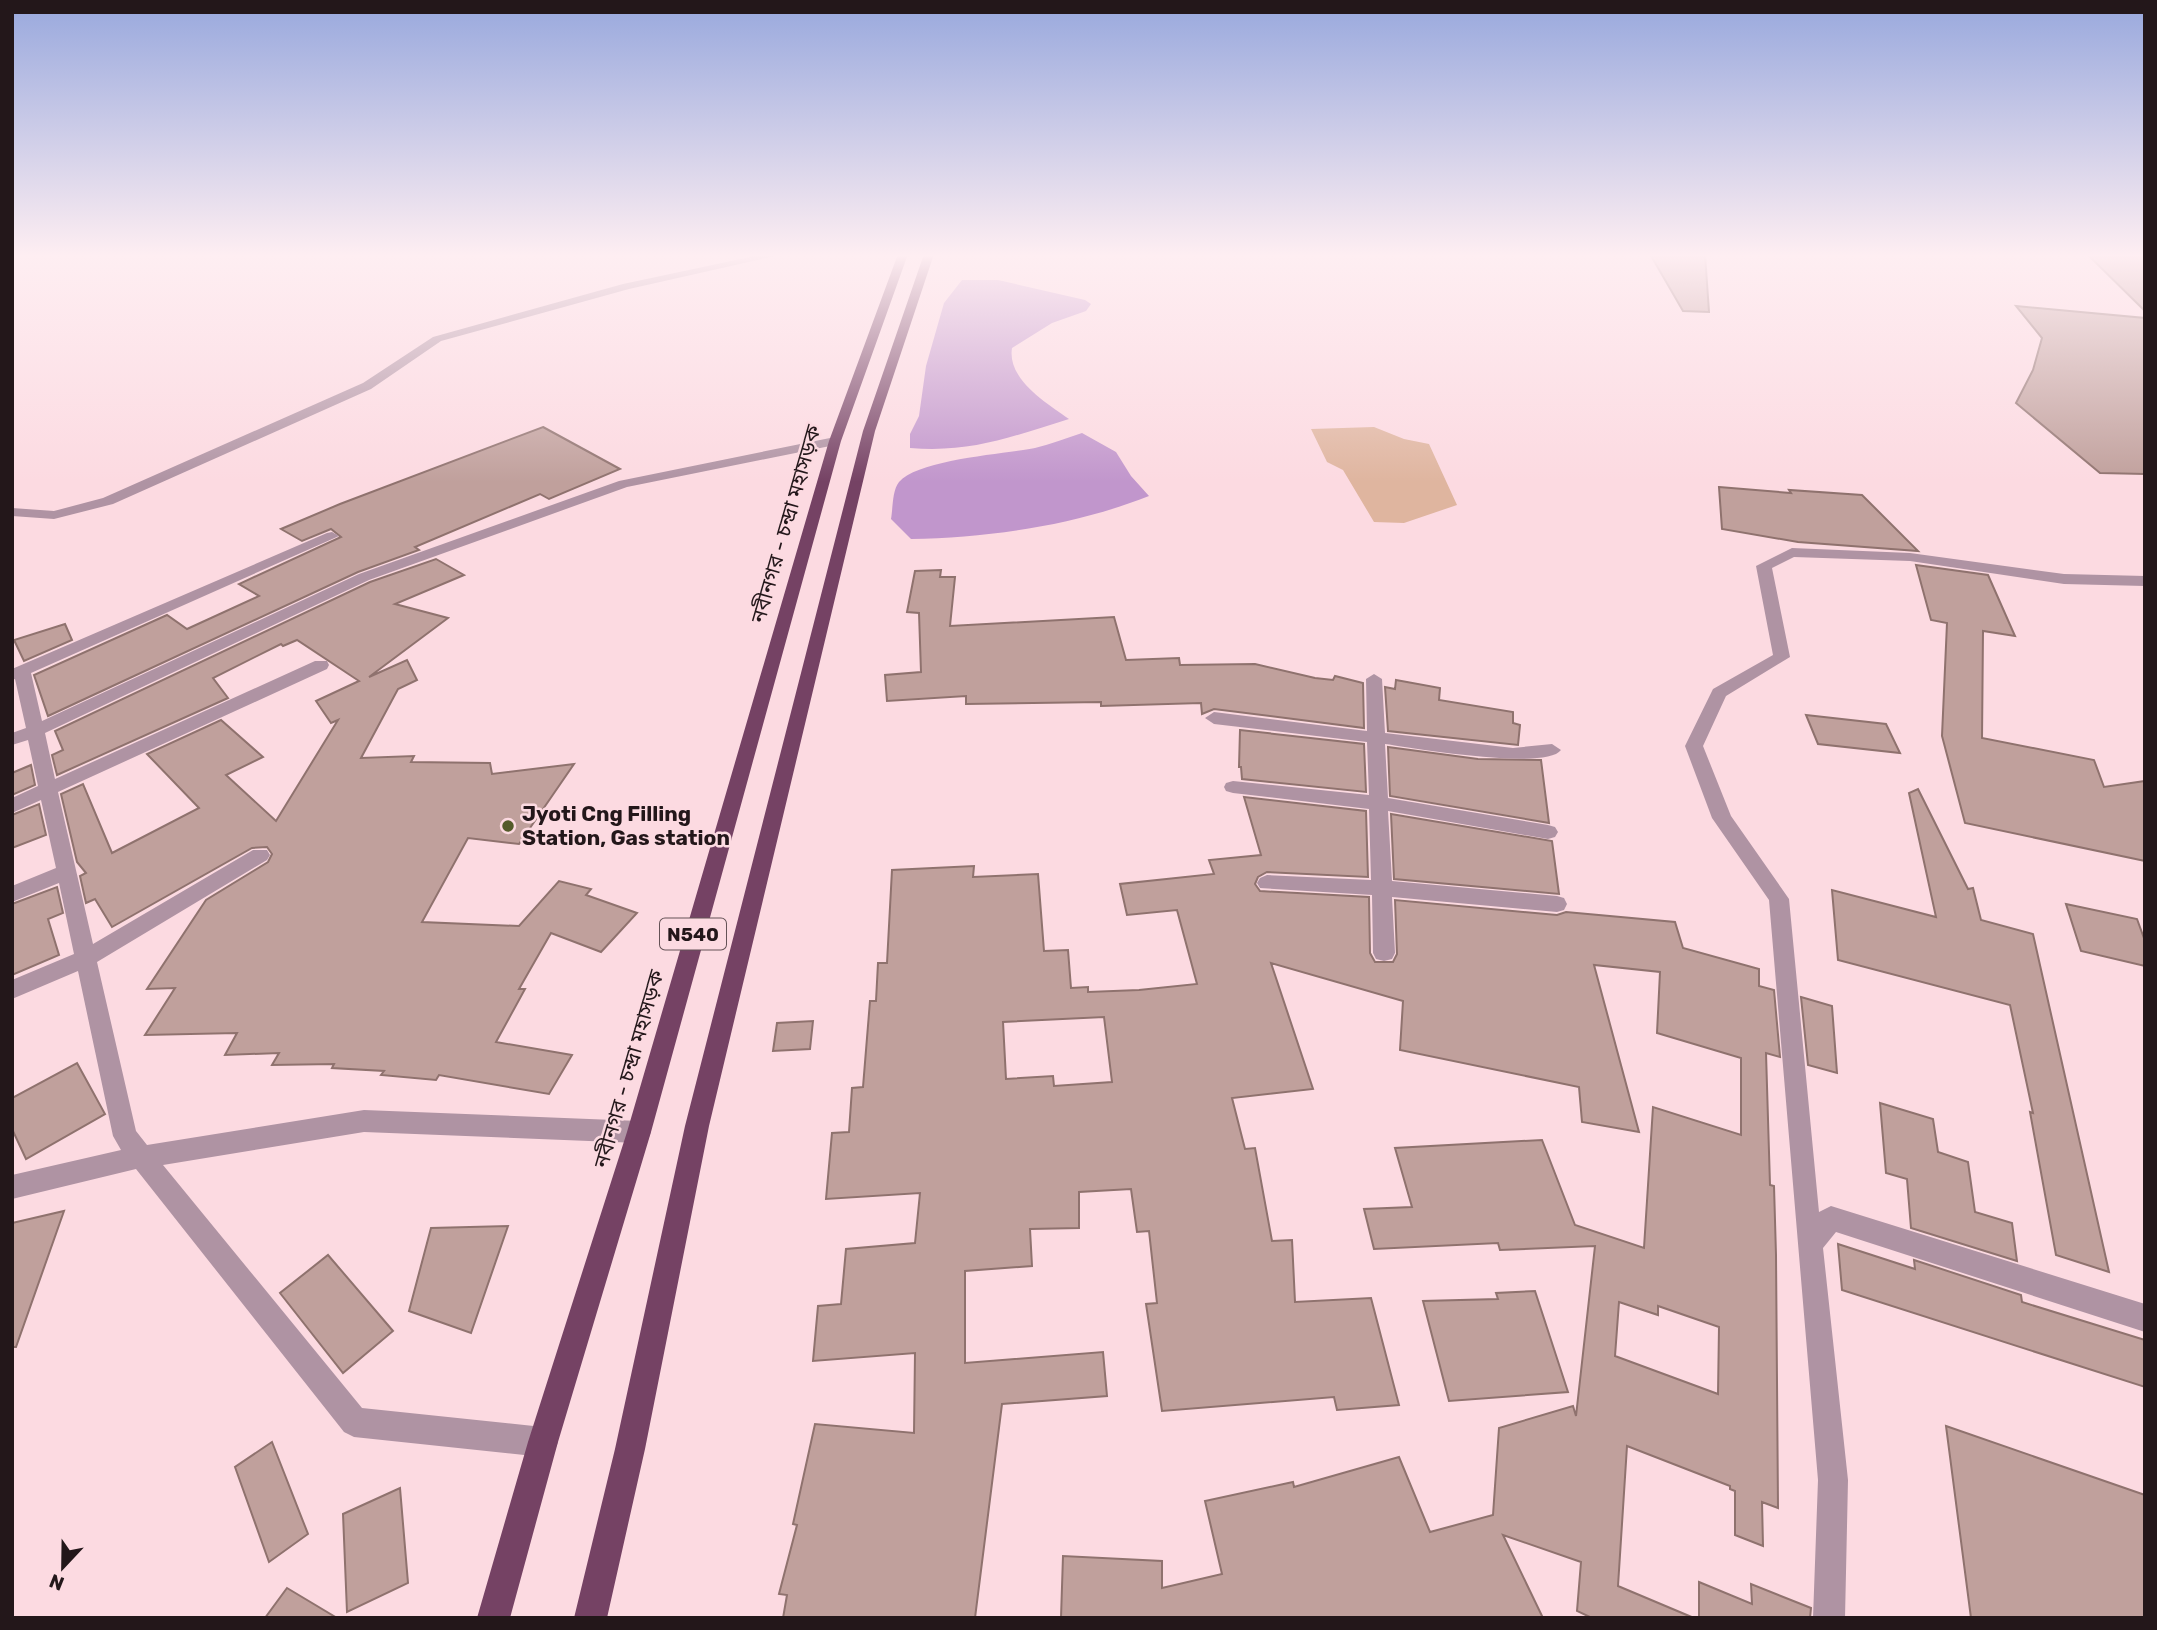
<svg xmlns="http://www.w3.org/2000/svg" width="2157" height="1630" viewBox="0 0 2157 1630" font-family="Rubik,'Noto Sans Bengali',sans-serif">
<rect width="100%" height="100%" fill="#fcdae1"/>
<!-- green -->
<polygon fill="#dfb59f" points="1374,427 1404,439 1429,444 1457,505 1404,523 1374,522 1343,470 1327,462 1311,429"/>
<!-- water -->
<g fill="#c196cc">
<path d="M962,280H998L1085,300L1091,304L1086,311L1052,323L1012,348C1007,379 1046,403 1069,419C1010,437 972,453 910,448V434L919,416L926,366L944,303Z"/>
<path d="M1082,433L1116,452L1131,476L1149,496C1076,525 990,538 911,539L891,519C893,508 892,491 899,482C919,459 1005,454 1035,448C1051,444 1066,438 1082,433Z"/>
</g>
<!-- building -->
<g fill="#c0a09c" stroke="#8f726e" stroke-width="2" fill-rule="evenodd">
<polygon points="1650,254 1705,254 1709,312 1683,311"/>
<polygon points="2087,254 2145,254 2145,311"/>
<polygon points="2016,306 2145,318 2145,474 2100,473 2016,403 2033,370 2042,338"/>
<polygon points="543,427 620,469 549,499 540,494 415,547 419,550 358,572 48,716 34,675 167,615 187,629 259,596 239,584 341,537 331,529 302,541 281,529 340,504"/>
<polygon points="1719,487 1791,493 1789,490 1862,495 1918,551 1798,542 1722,529"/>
<polygon points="436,559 464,575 395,604 448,618 369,677 407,660 417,680 398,689 361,758 414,756 411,762 490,763 492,774 574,764 519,844 468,838 422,922 519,926 559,881 591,889 586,895 637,913 601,952 551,933 519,989 525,989 496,1042 572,1055 549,1094 439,1075 436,1080 381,1075 384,1071 332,1068 334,1064 272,1065 279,1053 225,1055 237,1033 145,1035 175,988 147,989 206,900 268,862 272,854 267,847 252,848 112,927 95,899 86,903 80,876 86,873 77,862 61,794 83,784 112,853 199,808 147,754 221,720 263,757 226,775 276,821 338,720 331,723 316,701 359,681 297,640 283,646 281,644 213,678 228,698 57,775 52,755 63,750 55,731 370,582"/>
<polygon points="1916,565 1988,575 2015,636 1983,631 1982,738 2094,760 2104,787 2145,781 2145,861 1965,823 1942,736 1947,623 1931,620"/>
<polygon points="941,570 940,577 955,577 950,626 1114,617 1126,660 1179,658 1180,665 1255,664 1315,678 1333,680 1335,676 1363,683 1364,728 1214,709 1202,714 1201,703 1101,706 1101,702 966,704 966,696 887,701 885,675 921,672 919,613 907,612 915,571"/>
<polygon points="65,624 72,640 24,661 14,640"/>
<polygon points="1396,680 1440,688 1439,700 1513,712 1513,723 1520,725 1518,745 1388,731 1385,687 1395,689"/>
<polygon points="1806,715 1886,724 1900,753 1818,744"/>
<polygon points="1240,730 1364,744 1366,792 1242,779 1241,767 1239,767"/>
<polygon points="1388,747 1478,759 1541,760 1549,823 1390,796"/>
<polygon points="31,765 35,785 12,795 12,773"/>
<polygon points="1918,789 1968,889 1973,888 1981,920 2033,934 2109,1272 2056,1255 2030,1112 2033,1113 2010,1005 1838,960 1832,890 1936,917 1909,793"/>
<path d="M1244,797L1366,811L1368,877L1267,872L1258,877L1255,884L1260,891L1369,897L1370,953L1375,962H1393L1397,954L1395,900L1557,915L1566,912L1675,922L1683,948L1759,969V986L1774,990L1780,1057L1766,1053L1770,1185L1774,1186L1776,1255L1778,1508L1762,1502L1763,1546L1735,1535V1491L1730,1489V1486L1627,1446L1618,1586L1694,1618H1592L1577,1611L1581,1562L1503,1535L1543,1618H1061L1063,1556L1162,1561V1588L1222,1574L1205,1501L1293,1482L1294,1487L1399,1457L1430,1532L1493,1515L1499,1428L1573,1406L1576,1416L1595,1246L1500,1250L1498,1243L1374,1249L1364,1209L1412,1207L1395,1148L1542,1140L1575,1225L1644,1248L1653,1107L1741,1135V1058L1657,1033L1660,972L1594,965L1639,1132L1582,1122L1579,1087L1400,1050L1403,1001L1271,963L1313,1089L1232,1098L1245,1149L1255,1148L1272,1241L1292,1240L1295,1302L1371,1298L1399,1405L1337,1410L1334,1397L1162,1411L1146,1304L1157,1303L1149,1231L1137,1232L1131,1189L1079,1192V1228L1030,1229L1032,1266L965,1271V1363L1103,1352L1107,1396L1002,1404L975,1618H783L787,1595L779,1594L797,1525L793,1524L815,1424L914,1433L915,1353L813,1361L818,1306L841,1304L846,1249L915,1243L920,1193L826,1199L832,1133L849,1132L852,1088L863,1087L870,1001H876L878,963H887L892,870L974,866L973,877L1038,874L1044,951L1068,950L1071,988L1088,987V992L1139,990L1197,984L1177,910L1127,915L1120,884L1214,874L1209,860L1261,855ZM1104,1017L1112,1082L1054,1086L1053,1076L1006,1079L1003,1022ZM1619,1302L1658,1315V1306L1719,1327L1718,1394L1615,1356Z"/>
<polygon points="39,804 46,835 12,848 12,815"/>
<polygon points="1391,814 1552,841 1559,894 1394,879"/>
<polygon points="57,887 63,913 48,919 59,955 12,975 12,904"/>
<polygon points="2066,904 2137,919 2145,941 2145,966 2081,951"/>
<polygon points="1801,997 1832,1006 1837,1073 1808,1065"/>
<polygon points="813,1021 810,1049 773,1051 777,1023"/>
<polygon points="77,1063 105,1114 26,1159 12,1129 12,1098"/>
<polygon points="1880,1103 1933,1119 1938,1152 1968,1162 1975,1212 2012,1223 2017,1261 1911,1228 1907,1179 1886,1173"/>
<polygon points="64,1211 16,1347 12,1347 12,1223"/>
<polygon points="508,1226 471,1333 409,1311 431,1228"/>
<polygon points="1838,1244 1915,1269 1914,1260 2021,1295 2022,1302 2145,1340 2145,1387 1842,1290"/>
<polygon points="328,1255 393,1331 343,1373 280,1293"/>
<polygon points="1535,1291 1568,1392 1449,1401 1423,1301 1498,1299 1496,1293"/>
<polygon points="1946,1426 2145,1495 2145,1618 1971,1618"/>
<polygon points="272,1442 308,1534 269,1562 235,1467"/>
<polygon points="400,1488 408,1583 347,1612 343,1514"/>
<polygon points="1699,1582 1752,1604 1751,1584 1811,1608 1810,1618 1699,1618"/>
<polygon points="287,1588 337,1618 265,1618"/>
</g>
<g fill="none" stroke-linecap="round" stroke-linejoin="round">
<!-- minor -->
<g fill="#af93a3" fill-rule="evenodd">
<polygon points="764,254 784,254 629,289 441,341 371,389 113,504 54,519 12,516 12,508 54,511 103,498 363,383 433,337 623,284"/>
<polygon points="835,437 840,438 840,444 627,487 369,580 45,733 55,779 315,661 327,661 329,665 327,669 58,792 93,944 253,850 267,850 270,855 267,860 97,962 136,1131 147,1145 364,1110 639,1121 648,1124 651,1132 648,1140 639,1143 364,1132 163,1165 362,1408 543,1427 554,1431 558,1442 554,1453 543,1457 354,1437 344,1432 136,1169 12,1199 12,1175 121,1150 113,1136 78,971 12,999 12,980 74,954 59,883 12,902 12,886 56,868 41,800 12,813 12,798 38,786 28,740 12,745 12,733 26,728 15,679 12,680 12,669 327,533 332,532 339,536 31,673 42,721 359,574 619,481"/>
<polygon points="1792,548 1910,553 2064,574 2145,576 2145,586 2064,584 1910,561 1794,557 1772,568 1790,657 1726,696 1703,746 1731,816 1789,899 1819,1212 1831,1206 2145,1304 2145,1332 1836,1232 1823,1248 1848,1480 1845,1618 1813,1618 1818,1480 1769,900 1712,818 1685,746 1713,689 1773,655 1756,566"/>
<path d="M1374,674L1382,679L1385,733L1513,748L1552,744L1561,750C1546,771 1414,748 1385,744L1388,798L1548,825L1555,827L1558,832L1555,837L1548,839L1388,811L1392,881L1557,896L1564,898L1567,904L1564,910L1557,912L1392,897L1395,953L1392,959L1384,961L1376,959L1373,953L1372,895L1260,888L1257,883L1260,878L1267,875L1371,880L1369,809L1233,793L1226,791L1224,787L1226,783L1233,781L1369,795L1367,742L1214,724L1205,718L1214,712L1367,731L1366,679Z"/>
</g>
<!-- trunk -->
<g fill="#754264" fill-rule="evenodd">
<polygon points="898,254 908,254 841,441 651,1132 558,1442 510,1618 477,1618 528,1442 627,1132 829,441"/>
<polygon points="924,254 934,254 875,431 709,1126 645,1449 607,1618 574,1618 615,1449 685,1126 863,431"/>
</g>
</g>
<!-- sky -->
<linearGradient id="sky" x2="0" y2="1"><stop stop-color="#98a8dd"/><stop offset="0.53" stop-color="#feeef2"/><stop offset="1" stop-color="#feeef2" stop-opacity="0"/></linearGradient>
<rect width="2157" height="482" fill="url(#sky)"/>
<!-- markers -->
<circle fill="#545b2a" stroke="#fcdae1" stroke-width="2.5" cx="508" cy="826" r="7"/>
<g text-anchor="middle" stroke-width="5" stroke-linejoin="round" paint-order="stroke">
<!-- shield labels -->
<rect fill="#fcdae1" stroke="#645256" stroke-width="2" x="660" y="918.5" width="66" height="31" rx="5"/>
<g font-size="19" font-weight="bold" fill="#23171a">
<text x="693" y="941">N540</text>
</g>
<!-- street labels -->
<g font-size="21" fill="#23171a" stroke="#fcdae1">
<text transform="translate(786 524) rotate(-74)" y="7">নবীনগর - চন্দ্রা মহাসড়ক</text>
<text transform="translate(629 1069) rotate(-74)" y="7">নবীনগর - চন্দ্রা মহাসড়ক</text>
</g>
<!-- poi labels -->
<g font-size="21" font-weight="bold" fill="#23171a" stroke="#fcdae1" text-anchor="start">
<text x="522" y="821">Jyoti Cng Filling<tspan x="522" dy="24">Station, Gas station</tspan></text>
</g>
</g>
<!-- border -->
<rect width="2157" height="1630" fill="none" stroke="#23171a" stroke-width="28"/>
<!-- north arrow -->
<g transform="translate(63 1567) rotate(202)" stroke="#fcdae1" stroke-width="5" paint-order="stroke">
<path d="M0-5L12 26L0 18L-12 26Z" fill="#23171a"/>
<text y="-10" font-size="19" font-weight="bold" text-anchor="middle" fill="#23171a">N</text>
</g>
</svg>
